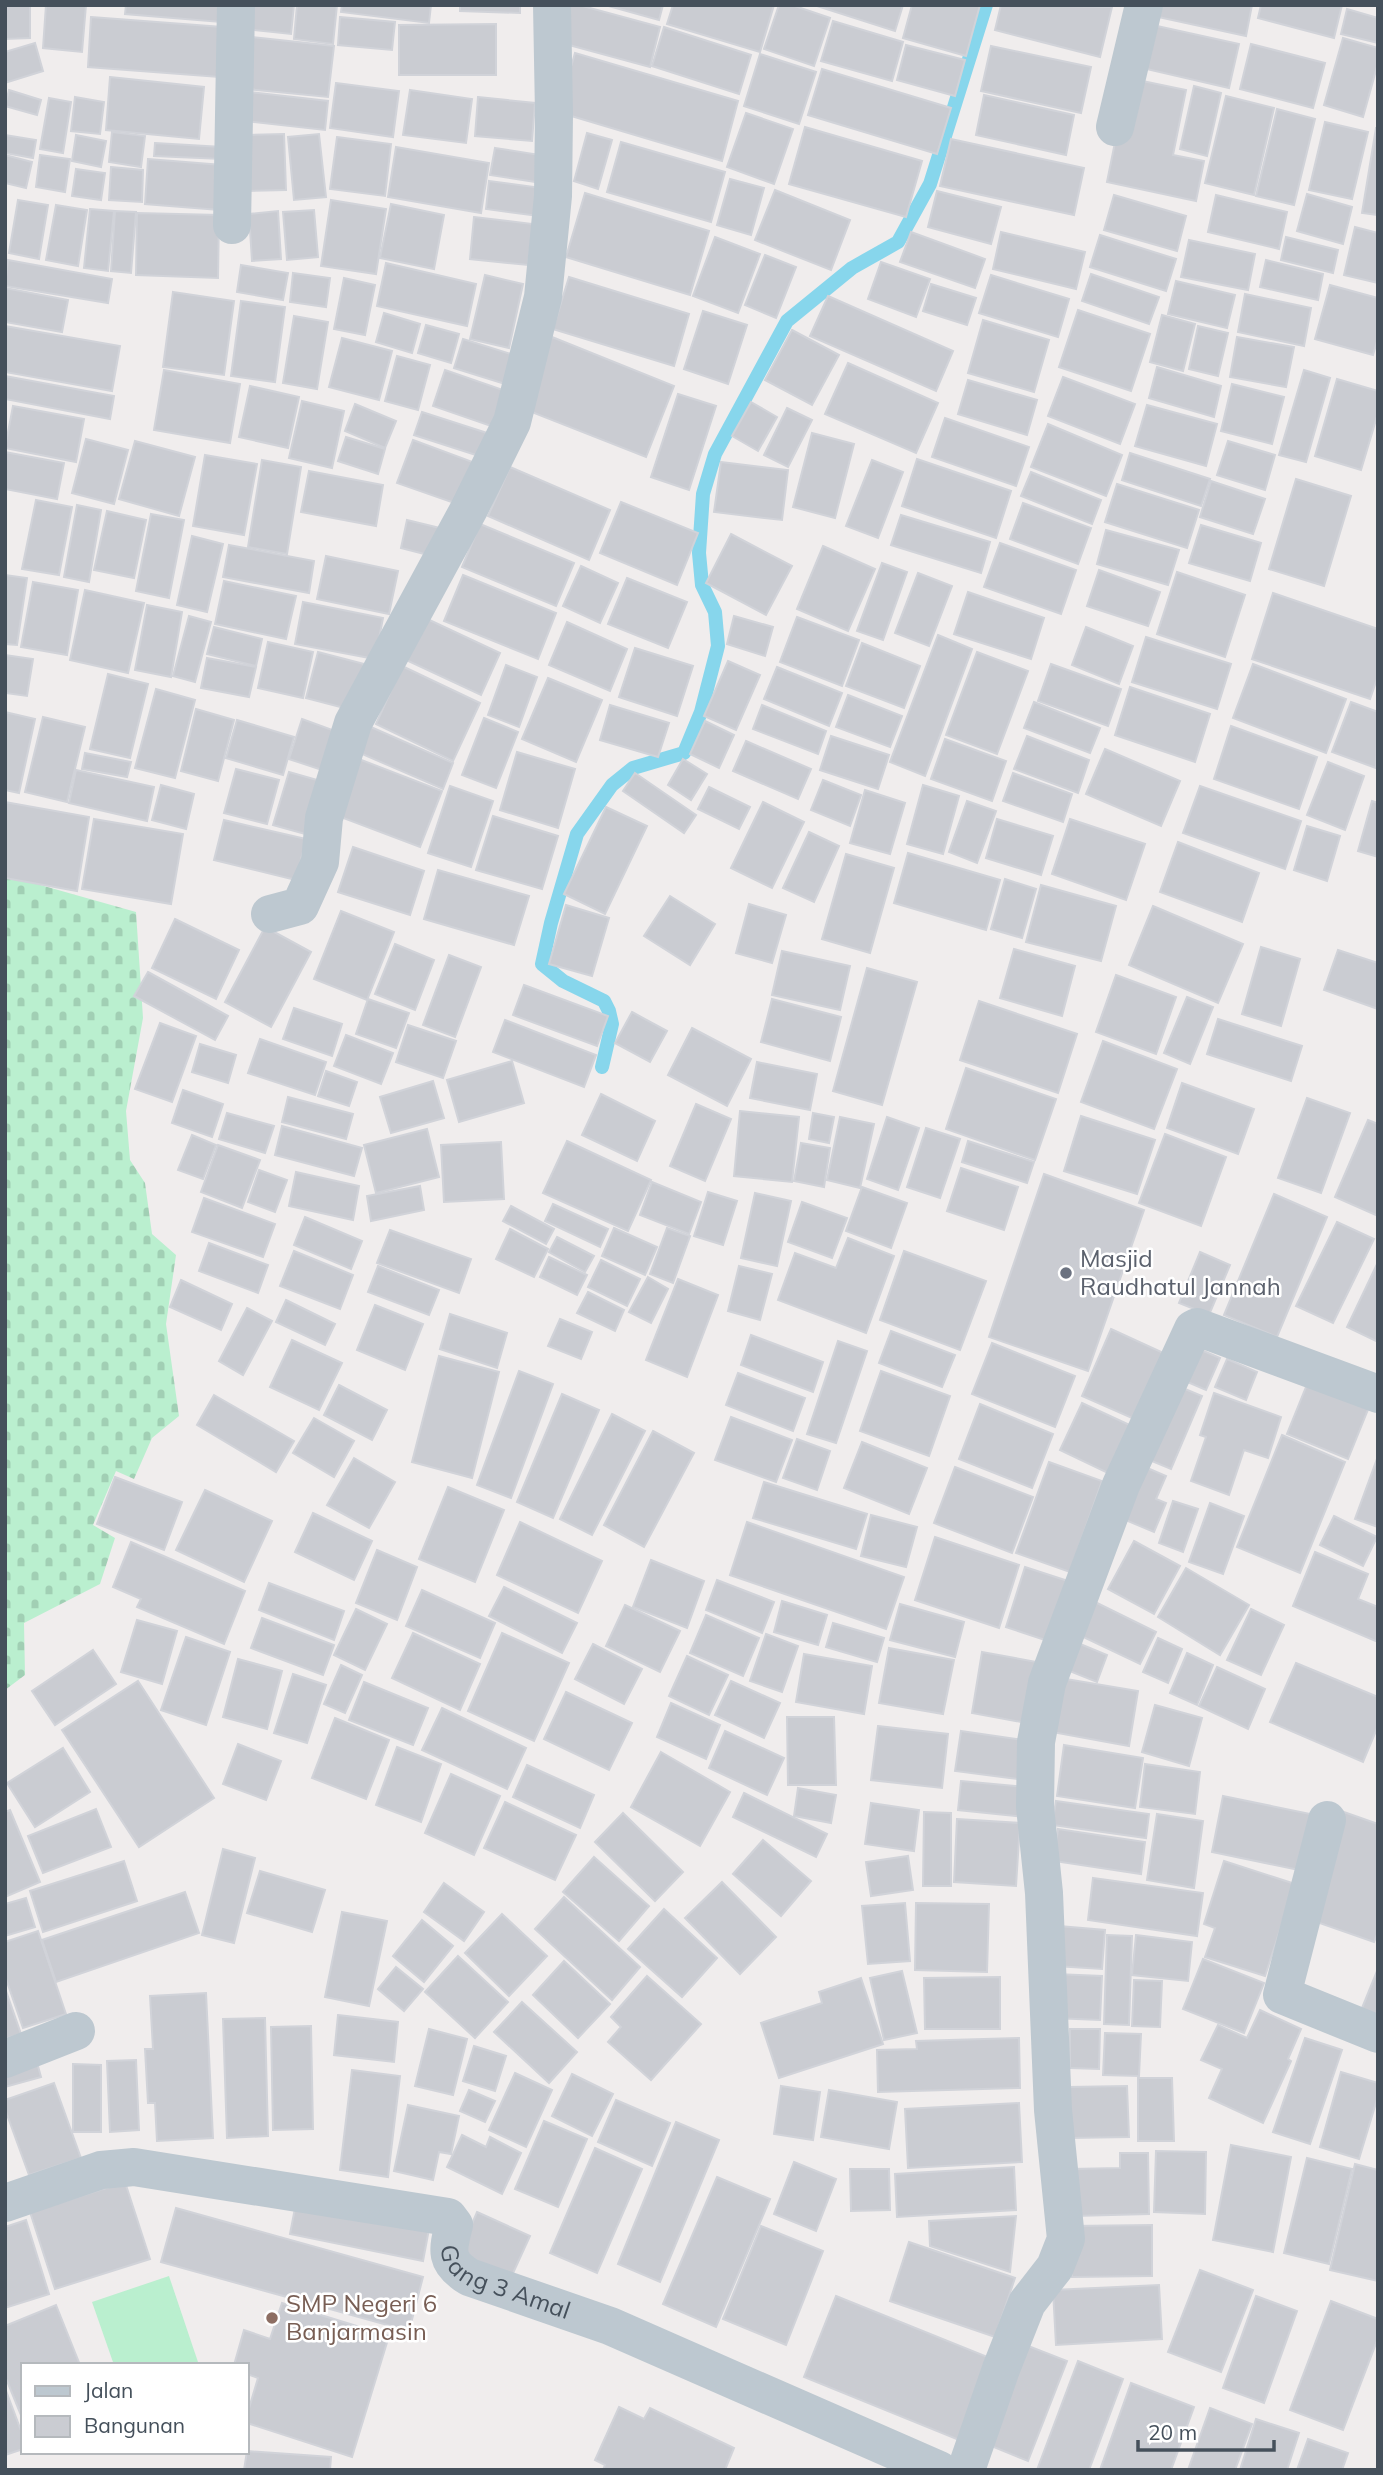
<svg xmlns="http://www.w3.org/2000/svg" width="1383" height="2475" viewBox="0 0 1383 2475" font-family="Mulish,sans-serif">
<defs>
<pattern id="cemetery-stones" width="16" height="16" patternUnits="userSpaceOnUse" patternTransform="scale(1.75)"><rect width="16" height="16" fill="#baefcf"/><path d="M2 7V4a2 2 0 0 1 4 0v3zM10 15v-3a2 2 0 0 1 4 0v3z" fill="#a1cfb4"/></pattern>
</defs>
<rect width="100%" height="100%" fill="#f0eded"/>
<!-- cemetery -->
<polygon fill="url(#cemetery-stones)" points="5,875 136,912 143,1018 126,1111 130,1160 145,1183 152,1234 176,1255 166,1324 179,1416 152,1438 134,1479 116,1471 93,1525 115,1538 100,1584 24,1623 25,1675 5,1690"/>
<!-- garden -->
<polygon fill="#baefcf" points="169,2276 199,2365 114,2365 92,2302"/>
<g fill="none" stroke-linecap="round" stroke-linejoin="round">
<!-- stream -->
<polyline stroke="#87d6ec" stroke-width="14" points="602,1067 612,1024 609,1011 604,1001 563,981 542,964 551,923 577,834 612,785 633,768 684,753 701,712 718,646 715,612 702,585 699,553 703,494 715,454 787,321 852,268 898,242 930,184 986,5"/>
</g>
<!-- building -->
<g fill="#caccd2" stroke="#d1d3d9" stroke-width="2">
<polygon points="46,5 86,5 82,52 43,48"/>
<polygon points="126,5 222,5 221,22 125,14"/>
<polygon points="248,5 294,5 291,34 246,29"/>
<polygon points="297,5 337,5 333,44 294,39"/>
<polygon points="342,5 431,5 429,23 341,12"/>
<polygon points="460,5 520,5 520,13 460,11"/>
<polygon points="568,5 579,5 660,27 650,67 558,42"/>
<polygon points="605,5 663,5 659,20"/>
<polygon points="673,5 774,5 760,52 667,24"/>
<polygon points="779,5 792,5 830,18 814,66 764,49"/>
<polygon points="814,5 903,5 895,31"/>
<polygon points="912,5 980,5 966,56 903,38"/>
<polygon points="1001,5 1112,7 1100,57 995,30"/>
<polygon points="1152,5 1252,5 1246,36 1149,15"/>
<polygon points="1261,5 1342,5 1334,38 1258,18"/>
<polygon points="5,6 30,6 30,38 5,39"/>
<polygon points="1347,9 1378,18 1378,43 1341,34"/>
<polygon points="91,17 222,27 219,77 88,67"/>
<polygon points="340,17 395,22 392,50 338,45"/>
<polygon points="833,21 903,42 892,81 821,61"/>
<polygon points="496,24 496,75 399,75 399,25"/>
<polygon points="1148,24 1239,44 1229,88 1138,67"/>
<polygon points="664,27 751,55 739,94 652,66"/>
<polygon points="242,36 334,46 328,97 237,88"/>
<polygon points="1343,38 1378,48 1378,63 1363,117 1324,105"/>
<polygon points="35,43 43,71 5,83 5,52"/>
<polygon points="1251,44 1325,63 1313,108 1240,89"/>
<polygon points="906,45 965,60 955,96 897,80"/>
<polygon points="991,46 1091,67 1081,113 981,91"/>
<polygon points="575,53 738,101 722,161 558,112"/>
<polygon points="760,54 816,72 799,124 744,106"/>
<polygon points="822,69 951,108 937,154 808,115"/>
<polygon points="110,77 204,87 199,139 106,130"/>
<polygon points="1128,78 1186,90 1173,155 1204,161 1196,201 1107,182"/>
<polygon points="336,83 399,91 393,137 330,128"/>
<polygon points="1194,86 1221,93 1207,156 1180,149"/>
<polygon points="9,90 41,100 37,115 5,106"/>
<polygon points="410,90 472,99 466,143 403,135"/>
<polygon points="241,91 328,101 325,130 237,120"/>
<polygon points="984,95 1074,115 1066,155 976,135"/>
<polygon points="1226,96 1274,108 1254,195 1205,183"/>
<polygon points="75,97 104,102 100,134 71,131"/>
<polygon points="478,97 535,103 532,141 475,136"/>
<polygon points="49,98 71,102 63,153 40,149"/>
<polygon points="1277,109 1315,119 1294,205 1256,196"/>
<polygon points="746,113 793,129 774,184 727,167"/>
<polygon points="1325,122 1368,132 1352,199 1309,190"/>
<polygon points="805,127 922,161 906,217 789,184"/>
<polygon points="1376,128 1378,128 1378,215 1362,213"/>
<polygon points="112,132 145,136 141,167 109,162"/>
<polygon points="587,133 612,140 598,189 574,181"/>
<polygon points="284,134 286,190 247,191 246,135"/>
<polygon points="319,134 326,197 294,200 288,137"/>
<polygon points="5,135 36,140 33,158 5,153"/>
<polygon points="76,135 106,141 101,167 72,161"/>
<polygon points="337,137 391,144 385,196 330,189"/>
<polygon points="951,139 1084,168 1074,215 940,186"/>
<polygon points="621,142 725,172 711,222 607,192"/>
<polygon points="155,143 222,147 222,159 154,156"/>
<polygon points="396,147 489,163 481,213 388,197"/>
<polygon points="495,148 540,155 536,182 490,175"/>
<polygon points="5,155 32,162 26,188 5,183"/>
<polygon points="40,155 70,159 65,192 36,187"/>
<polygon points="148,159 222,165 219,210 145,204"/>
<polygon points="111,167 143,170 142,202 109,200"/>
<polygon points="76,169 105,173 101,200 72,196"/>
<polygon points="730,179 764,188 751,235 717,225"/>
<polygon points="489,181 542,188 538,216 486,209"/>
<polygon points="775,190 850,220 831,270 755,240"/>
<polygon points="937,191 1001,207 991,244 928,227"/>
<polygon points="585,193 709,231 690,295 566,257"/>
<polygon points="1307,194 1352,207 1343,244 1297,231"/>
<polygon points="1114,195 1186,216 1177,251 1104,230"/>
<polygon points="1216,195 1287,212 1279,249 1208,232"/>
<polygon points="18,200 48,205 39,259 9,253"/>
<polygon points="331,200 386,209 376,274 321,266"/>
<polygon points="391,204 444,215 434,269 380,258"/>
<polygon points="56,205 87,210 78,266 46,260"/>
<polygon points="90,209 114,211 108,271 84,268"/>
<polygon points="314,210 318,257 287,260 283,212"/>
<polygon points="115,211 136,212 131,273 111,271"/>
<polygon points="278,211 281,259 252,261 249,214"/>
<polygon points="137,213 219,215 218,278 136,275"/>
<polygon points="474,217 533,224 528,265 470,259"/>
<polygon points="1355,227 1378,233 1378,283 1344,275"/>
<polygon points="911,232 985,259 975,288 900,262"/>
<polygon points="1001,232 1085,252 1076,289 993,269"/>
<polygon points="1100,235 1176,259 1166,291 1090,267"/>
<polygon points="715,237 760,254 738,313 693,296"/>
<polygon points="1286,237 1338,250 1333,273 1281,260"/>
<polygon points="1189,240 1255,254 1248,290 1181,277"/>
<polygon points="765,255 796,267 776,318 745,305"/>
<polygon points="8,260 112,279 108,303 5,286"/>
<polygon points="1266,260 1323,274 1318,300 1260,287"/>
<polygon points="881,262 930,279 916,317 868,299"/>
<polygon points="386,263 476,284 467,326 377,306"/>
<polygon points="241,265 288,273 283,300 237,292"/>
<polygon points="293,273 330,278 326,307 290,302"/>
<polygon points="1091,274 1159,297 1149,324 1082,301"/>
<polygon points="485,275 523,284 509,348 470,339"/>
<polygon points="991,275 1069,299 1058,337 979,313"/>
<polygon points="569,277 689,314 674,366 553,329"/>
<polygon points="344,278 375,285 365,335 334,329"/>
<polygon points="1176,281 1235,295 1227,328 1168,314"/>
<polygon points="931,284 976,298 967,325 923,311"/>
<polygon points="1330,285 1378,298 1378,338 1373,355 1315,339"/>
<polygon points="5,288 68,300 62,332 5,322"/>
<polygon points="173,292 234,301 224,375 163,367"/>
<polygon points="1245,294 1311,308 1304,346 1238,332"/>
<polygon points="828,296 953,351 936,391 810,336"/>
<polygon points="241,301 285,307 275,382 231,376"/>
<polygon points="1078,310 1150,334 1131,391 1059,367"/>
<polygon points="703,311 747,325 728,384 684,369"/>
<polygon points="384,313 420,324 412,353 376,342"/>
<polygon points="1162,315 1195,324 1183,371 1150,362"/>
<polygon points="294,316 328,322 317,389 283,383"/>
<polygon points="983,320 1049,340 1034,392 968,373"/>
<polygon points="426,325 459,334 451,363 418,353"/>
<polygon points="5,326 120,346 112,391 5,372"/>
<polygon points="1198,326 1228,333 1218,376 1189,369"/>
<polygon points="792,330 839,355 812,405 765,380"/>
<polygon points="552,337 674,386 646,457 524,409"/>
<polygon points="1237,337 1294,347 1286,387 1230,377"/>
<polygon points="342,338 392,351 379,400 329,387"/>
<polygon points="463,339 514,355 505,384 454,368"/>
<polygon points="397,356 430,365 418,410 385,401"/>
<polygon points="848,363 938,403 916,453 825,414"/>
<polygon points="1157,367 1221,386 1214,417 1149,398"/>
<polygon points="164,370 240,384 230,443 154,430"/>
<polygon points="445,370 506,391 494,427 433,406"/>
<polygon points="1304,370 1330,378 1306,462 1279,455"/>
<polygon points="5,376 114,396 110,419 5,399"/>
<polygon points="1063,377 1135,404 1120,444 1048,416"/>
<polygon points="1337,379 1378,391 1378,413 1361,470 1315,456"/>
<polygon points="968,380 1037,400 1027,435 958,414"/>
<polygon points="1232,384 1284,397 1272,444 1221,431"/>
<polygon points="250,386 299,397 288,448 239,437"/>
<polygon points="678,394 716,406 689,490 651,477"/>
<polygon points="302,401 344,411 332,468 289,458"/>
<polygon points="751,402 777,417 758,451 732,436"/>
<polygon points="355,404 396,421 385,448 345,431"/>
<polygon points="1147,405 1217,424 1206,466 1135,446"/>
<polygon points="13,406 84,419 76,462 5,448"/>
<polygon points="787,408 812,420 788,467 764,455"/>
<polygon points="422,412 490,434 482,457 414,435"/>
<polygon points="945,418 1029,447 1016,486 932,457"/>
<polygon points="1048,424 1122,455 1106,496 1031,467"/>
<polygon points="812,433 854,444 835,518 793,507"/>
<polygon points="346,437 385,449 378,474 338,461"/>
<polygon points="86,439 128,450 114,504 72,493"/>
<polygon points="413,440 478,464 463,506 397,483"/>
<polygon points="135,441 195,457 179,516 119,499"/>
<polygon points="1228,441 1275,455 1265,490 1217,475"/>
<polygon points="5,452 64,463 57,499 5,489"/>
<polygon points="1130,453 1210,479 1201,506 1122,480"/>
<polygon points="205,455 257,464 244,535 193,526"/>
<polygon points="917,459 1011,491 996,538 902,506"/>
<polygon points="262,460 301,467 287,554 248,547"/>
<polygon points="872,460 903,472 878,538 846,526"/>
<polygon points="721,462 788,470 782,520 714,512"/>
<polygon points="510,467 610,510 589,560 488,516"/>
<polygon points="309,471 383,485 376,526 301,512"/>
<polygon points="1031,472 1101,500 1092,524 1021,496"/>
<polygon points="1296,479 1351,496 1324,586 1269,569"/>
<polygon points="1211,481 1265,499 1253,534 1200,517"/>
<polygon points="1117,484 1199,510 1187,548 1105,522"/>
<polygon points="36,500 72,507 59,575 22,569"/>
<polygon points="621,502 698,533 677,585 600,553"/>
<polygon points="1023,503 1091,528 1078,564 1010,539"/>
<polygon points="77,505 101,510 89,582 64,577"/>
<polygon points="107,511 146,520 134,578 94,570"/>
<polygon points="151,514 184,520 169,598 136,591"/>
<polygon points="901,515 990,542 981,573 891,545"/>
<polygon points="407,520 444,529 436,557 401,548"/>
<polygon points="480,524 574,563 556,606 462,567"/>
<polygon points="1201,525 1261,543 1250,581 1189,563"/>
<polygon points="1106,530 1179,550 1168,585 1097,564"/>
<polygon points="731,534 792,566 766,615 706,583"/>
<polygon points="192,536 223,544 207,612 177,605"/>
<polygon points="1000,543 1076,570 1061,614 984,587"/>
<polygon points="229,545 314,561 309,593 223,577"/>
<polygon points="823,546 875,569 848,631 797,609"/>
<polygon points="326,556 398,571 389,614 317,599"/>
<polygon points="882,563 907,572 883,640 857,631"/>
<polygon points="581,566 618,583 600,623 563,606"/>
<polygon points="1099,570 1160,592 1148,626 1087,606"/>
<polygon points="1177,572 1245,595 1225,657 1157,634"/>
<polygon points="918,573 952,586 929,646 895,633"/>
<polygon points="5,575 27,578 17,645 5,644"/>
<polygon points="463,575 556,613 538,659 444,621"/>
<polygon points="627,578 687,602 668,648 608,624"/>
<polygon points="224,581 296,596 286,639 215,624"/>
<polygon points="33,582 78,590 67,655 21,647"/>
<polygon points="85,590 144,603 128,673 70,660"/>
<polygon points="968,592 1044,618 1031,659 954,634"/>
<polygon points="1273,593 1378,629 1378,676 1370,699 1252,659"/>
<polygon points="303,602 383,618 375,659 295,644"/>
<polygon points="147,605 182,612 171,677 135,670"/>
<polygon points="189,616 211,622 195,682 173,676"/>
<polygon points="734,616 773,627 765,656 727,644"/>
<polygon points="423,617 500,653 481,695 404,659"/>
<polygon points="797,617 859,640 842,686 780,662"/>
<polygon points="567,622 627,649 610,691 549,665"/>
<polygon points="214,627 262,639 256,666 207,654"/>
<polygon points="1086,627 1133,646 1119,684 1072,665"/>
<polygon points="938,635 972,649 925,776 890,762"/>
<polygon points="1146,637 1231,664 1217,709 1132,682"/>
<polygon points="268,642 313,652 303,698 258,688"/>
<polygon points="862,643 920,666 904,708 846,686"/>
<polygon points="635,648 693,666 677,716 619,697"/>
<polygon points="318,652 364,664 352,710 306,698"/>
<polygon points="977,652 1028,671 997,754 946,735"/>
<polygon points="5,655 33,659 27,696 5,693"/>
<polygon points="207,658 256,667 249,697 201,688"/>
<polygon points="728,661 760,675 736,730 704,716"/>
<polygon points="1051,664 1121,689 1108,726 1038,701"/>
<polygon points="1253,664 1346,699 1326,753 1233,718"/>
<polygon points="506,665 537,677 519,727 488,715"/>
<polygon points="402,666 480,703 453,761 376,724"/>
<polygon points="777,667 842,693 829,726 764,699"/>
<polygon points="108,674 148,684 130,758 90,749"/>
<polygon points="548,678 602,700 576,762 522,739"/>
<polygon points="1130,687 1210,714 1195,762 1115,735"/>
<polygon points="156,689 195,700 175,778 135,768"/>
<polygon points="848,695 902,716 890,747 836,727"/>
<polygon points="1034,702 1100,728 1090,753 1024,728"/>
<polygon points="1351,702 1378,712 1376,768 1332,752"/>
<polygon points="610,705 669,723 658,757 600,740"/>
<polygon points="762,705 826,731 818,754 753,729"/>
<polygon points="196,709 234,720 218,781 181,771"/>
<polygon points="5,712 35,719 19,793 5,790"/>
<polygon points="43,717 85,727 67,802 25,792"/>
<polygon points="484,718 518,732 496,788 462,775"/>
<polygon points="302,719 338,732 325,771 289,759"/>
<polygon points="237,720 294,737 283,775 226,758"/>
<polygon points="705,721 734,735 719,768 690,754"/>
<polygon points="364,724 453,763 443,789 353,750"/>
<polygon points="1231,726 1317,757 1299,809 1214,779"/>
<polygon points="831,736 889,755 878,789 820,770"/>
<polygon points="1027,736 1089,760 1078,793 1014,769"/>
<polygon points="945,739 1006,761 992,801 931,779"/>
<polygon points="746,741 811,769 798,799 733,771"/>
<polygon points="1105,749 1180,781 1161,826 1086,794"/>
<polygon points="517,752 575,769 558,828 500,810"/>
<polygon points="85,753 131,762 127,777 82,769"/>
<polygon points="351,756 442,791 420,847 330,813"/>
<polygon points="683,759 707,774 691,800 668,785"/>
<polygon points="1328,762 1364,776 1345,830 1307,815"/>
<polygon points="236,769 279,780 267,824 224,813"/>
<polygon points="76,770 154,787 147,821 69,803"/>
<polygon points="289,772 324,782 309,835 273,825"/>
<polygon points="635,773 696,815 684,833 623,791"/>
<polygon points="1013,773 1072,794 1063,822 1003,801"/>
<polygon points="823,780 861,795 850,826 811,810"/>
<polygon points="161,785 194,794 186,829 152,820"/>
<polygon points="923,785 959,796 943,854 907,844"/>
<polygon points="450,786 493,801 471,867 428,853"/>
<polygon points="1200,786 1301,821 1285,869 1183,833"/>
<polygon points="709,787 750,807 739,829 698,809"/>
<polygon points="865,790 905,803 890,854 850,843"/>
<polygon points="967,801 996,811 977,863 949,852"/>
<polygon points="1372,801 1378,803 1378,857 1358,851"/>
<polygon points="5,802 89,817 77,891 5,878"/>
<polygon points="763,802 804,822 772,888 731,868"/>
<polygon points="606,807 647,826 605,914 564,894"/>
<polygon points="493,816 558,836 542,889 476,870"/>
<polygon points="94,819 183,834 171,904 82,889"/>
<polygon points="997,819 1053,836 1041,875 986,858"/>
<polygon points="1070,819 1145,844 1126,900 1052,874"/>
<polygon points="224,820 306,839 296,880 214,860"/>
<polygon points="1307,826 1340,836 1327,881 1294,870"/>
<polygon points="809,832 839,846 814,902 783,888"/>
<polygon points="1178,842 1259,873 1242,922 1160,892"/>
<polygon points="353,847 424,871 410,915 338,892"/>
<polygon points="908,853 1000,880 986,930 894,903"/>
<polygon points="846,854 894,868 870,953 822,939"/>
<polygon points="438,870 529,896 514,945 424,919"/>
<polygon points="1005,879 1036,889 1022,938 991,929"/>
<polygon points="1041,885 1116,906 1101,961 1026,942"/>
<polygon points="670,896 715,924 690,965 644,936"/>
<polygon points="749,904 786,915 772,963 736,953"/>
<polygon points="566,905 609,918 592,976 549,964"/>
<polygon points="1153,906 1243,944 1218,1003 1129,965"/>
<polygon points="341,911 394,932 367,1000 314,979"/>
<polygon points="175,919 239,950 216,999 152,968"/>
<polygon points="265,927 311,952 271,1027 225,1002"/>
<polygon points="395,944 434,960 415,1010 375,994"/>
<polygon points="1261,947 1300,959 1281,1026 1242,1014"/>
<polygon points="1014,949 1075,966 1062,1016 1000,998"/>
<polygon points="1338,950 1378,963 1378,1009 1324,990"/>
<polygon points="782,951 850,966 840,1010 772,995"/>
<polygon points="449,955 481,967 455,1037 423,1025"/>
<polygon points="867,968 917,982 882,1105 833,1091"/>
<polygon points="148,972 228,1016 215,1040 134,996"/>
<polygon points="1116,975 1176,997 1156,1054 1096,1032"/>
<polygon points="524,985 608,1016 597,1046 513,1015"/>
<polygon points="1187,997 1213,1007 1190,1064 1164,1053"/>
<polygon points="368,999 409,1013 396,1048 356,1034"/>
<polygon points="772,999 841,1017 830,1061 761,1042"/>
<polygon points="979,1001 1077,1034 1058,1093 960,1060"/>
<polygon points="294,1008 342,1024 332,1056 283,1039"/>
<polygon points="632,1012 667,1031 650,1062 615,1043"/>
<polygon points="1218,1019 1302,1046 1291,1081 1207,1054"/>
<polygon points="505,1020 596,1055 584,1087 493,1052"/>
<polygon points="160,1023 196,1036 172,1102 135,1089"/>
<polygon points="408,1025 456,1041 443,1078 396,1062"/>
<polygon points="692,1028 751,1059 727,1106 668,1075"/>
<polygon points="346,1035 393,1053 381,1084 334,1066"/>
<polygon points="260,1039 326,1062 315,1095 248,1073"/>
<polygon points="1103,1041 1177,1069 1154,1129 1081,1102"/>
<polygon points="200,1044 236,1055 228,1083 192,1072"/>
<polygon points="512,1061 524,1103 459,1122 447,1080"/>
<polygon points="757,1062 817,1074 810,1110 750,1098"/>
<polygon points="966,1068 1056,1099 1035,1160 946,1129"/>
<polygon points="326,1071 357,1082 349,1106 318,1096"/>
<polygon points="433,1081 444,1118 391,1133 380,1097"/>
<polygon points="1182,1083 1254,1109 1238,1154 1167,1128"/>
<polygon points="183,1090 223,1104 212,1137 172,1123"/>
<polygon points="601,1094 655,1121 637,1161 582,1135"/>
<polygon points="288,1097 353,1114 346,1139 282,1122"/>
<polygon points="1307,1098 1350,1113 1321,1193 1278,1178"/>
<polygon points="696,1104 731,1119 705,1181 670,1166"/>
<polygon points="740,1111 799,1117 792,1182 734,1176"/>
<polygon points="227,1113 274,1126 265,1153 219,1139"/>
<polygon points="813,1113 834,1117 829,1143 809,1139"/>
<polygon points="1081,1116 1155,1140 1137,1194 1064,1171"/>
<polygon points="840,1117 874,1124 860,1188 827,1180"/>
<polygon points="887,1117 919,1128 898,1190 867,1179"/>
<polygon points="1368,1120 1378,1124 1378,1216 1335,1197"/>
<polygon points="282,1126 362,1148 354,1176 275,1155"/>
<polygon points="926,1128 960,1139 940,1198 907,1187"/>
<polygon points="427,1129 439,1177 376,1193 364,1145"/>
<polygon points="1165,1134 1226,1157 1201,1226 1139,1203"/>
<polygon points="192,1135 216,1145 203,1179 178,1170"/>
<polygon points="567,1141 651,1180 628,1231 543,1193"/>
<polygon points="968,1141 1034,1162 1027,1183 962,1162"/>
<polygon points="501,1142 504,1199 444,1202 441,1145"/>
<polygon points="801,1143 830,1148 824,1187 794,1181"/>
<polygon points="218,1145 260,1160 242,1208 201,1192"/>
<polygon points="961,1168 1018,1187 1004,1230 947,1211"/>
<polygon points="259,1170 287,1180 275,1212 248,1202"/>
<polygon points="296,1172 359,1186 353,1220 289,1206"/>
<polygon points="1044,1174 1144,1210 1088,1371 989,1337"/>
<polygon points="652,1182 701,1202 689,1234 640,1215"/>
<polygon points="420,1186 424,1210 371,1221 367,1196"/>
<polygon points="862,1187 907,1203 891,1248 846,1231"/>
<polygon points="708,1192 737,1201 723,1245 694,1236"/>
<polygon points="755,1193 791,1201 777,1266 741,1258"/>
<polygon points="1274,1194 1327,1217 1277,1337 1224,1315"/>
<polygon points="204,1198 275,1224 263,1257 192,1232"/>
<polygon points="802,1202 847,1218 832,1258 788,1242"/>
<polygon points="553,1204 608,1229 600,1247 545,1221"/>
<polygon points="511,1206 554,1229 546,1244 503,1221"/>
<polygon points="305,1217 362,1241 351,1269 294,1245"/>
<polygon points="1337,1222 1374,1239 1333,1323 1296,1306"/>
<polygon points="614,1228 657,1247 645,1275 602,1256"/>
<polygon points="667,1228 690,1236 673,1283 650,1274"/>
<polygon points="510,1229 548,1249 534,1277 496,1259"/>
<polygon points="390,1230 471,1259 459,1293 377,1263"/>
<polygon points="557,1237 594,1256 585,1272 549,1252"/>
<polygon points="848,1238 894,1256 866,1333 778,1300 795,1253 836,1268"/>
<polygon points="209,1243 268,1265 258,1293 199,1271"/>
<polygon points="294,1251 353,1275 340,1309 280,1286"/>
<polygon points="904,1251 986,1281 960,1350 880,1320"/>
<polygon points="1200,1252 1230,1265 1209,1315 1179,1303"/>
<polygon points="549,1257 587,1275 577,1295 540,1277"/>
<polygon points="601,1260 640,1279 627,1306 588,1287"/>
<polygon points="1378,1262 1378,1342 1347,1327"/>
<polygon points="378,1266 439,1290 429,1315 368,1292"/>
<polygon points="739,1266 772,1274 760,1320 728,1311"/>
<polygon points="648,1277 668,1289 651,1323 629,1312"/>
<polygon points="678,1279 718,1295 687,1377 646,1360"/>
<polygon points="181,1280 232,1304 221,1330 170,1307"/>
<polygon points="588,1292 624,1310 615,1331 577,1313"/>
<polygon points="286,1300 335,1324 325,1345 276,1322"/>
<polygon points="375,1305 423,1324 405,1370 357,1350"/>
<polygon points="247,1308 272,1321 243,1375 219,1361"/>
<polygon points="450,1314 507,1333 497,1368 440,1349"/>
<polygon points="560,1319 592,1332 581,1359 548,1346"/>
<polygon points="1111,1329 1170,1356 1141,1422 1082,1396"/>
<polygon points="891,1331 955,1355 942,1387 879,1363"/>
<polygon points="751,1335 823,1362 813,1392 741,1365"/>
<polygon points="292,1340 342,1363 319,1410 270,1387"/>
<polygon points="838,1341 867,1351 836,1443 807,1434"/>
<polygon points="992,1343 1075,1376 1055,1427 972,1394"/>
<polygon points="1192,1346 1220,1358 1206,1390 1178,1378"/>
<polygon points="439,1356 499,1372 472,1478 412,1462"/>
<polygon points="1227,1359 1257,1372 1246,1400 1215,1387"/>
<polygon points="519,1371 553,1384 511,1498 477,1485"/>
<polygon points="881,1371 950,1396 929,1456 860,1431"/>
<polygon points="738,1373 805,1398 793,1431 726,1405"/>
<polygon points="1308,1382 1369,1407 1348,1459 1287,1434"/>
<polygon points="1173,1384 1202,1396 1171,1469 1142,1457"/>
<polygon points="339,1385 387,1410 372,1440 324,1415"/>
<polygon points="1214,1393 1281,1417 1268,1458 1244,1450 1229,1495 1191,1481 1206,1437 1200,1435"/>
<polygon points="562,1394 599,1410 553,1518 517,1502"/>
<polygon points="214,1395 294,1441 276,1472 197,1425"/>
<polygon points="1082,1403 1134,1427 1112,1475 1060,1450"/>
<polygon points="980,1404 1053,1434 1032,1488 959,1459"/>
<polygon points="612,1414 645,1431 592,1535 560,1519"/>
<polygon points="731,1417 792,1440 776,1482 715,1460"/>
<polygon points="314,1418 354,1441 334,1477 293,1453"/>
<polygon points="653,1431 694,1453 644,1547 604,1525"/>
<polygon points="1282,1435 1345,1462 1300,1573 1237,1547"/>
<polygon points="797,1439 830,1451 817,1490 783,1478"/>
<polygon points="862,1442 927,1468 909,1514 844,1488"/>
<polygon points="1378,1456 1378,1527 1355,1519"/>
<polygon points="354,1458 395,1482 369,1528 327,1505"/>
<polygon points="1049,1462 1102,1481 1070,1572 1016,1553"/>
<polygon points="1138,1464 1166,1476 1156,1499 1166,1503 1154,1532 1116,1516"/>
<polygon points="955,1467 1033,1497 1012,1553 934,1523"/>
<polygon points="115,1477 182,1502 164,1550 97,1524"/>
<polygon points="764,1482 867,1514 856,1549 753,1518"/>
<polygon points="448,1487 504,1510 475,1582 419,1559"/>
<polygon points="205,1490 272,1521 244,1582 176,1550"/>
<polygon points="1173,1501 1198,1509 1183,1552 1159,1543"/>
<polygon points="1210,1503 1244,1516 1223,1574 1189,1562"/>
<polygon points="313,1513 372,1541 354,1580 295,1552"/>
<polygon points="871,1515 917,1527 906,1567 861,1556"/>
<polygon points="1334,1516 1377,1537 1363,1566 1320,1545"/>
<polygon points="520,1522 602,1561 578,1613 497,1575"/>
<polygon points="747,1522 904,1577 886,1629 730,1575"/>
<polygon points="935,1537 1019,1565 999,1628 915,1600"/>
<polygon points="1134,1541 1180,1566 1154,1614 1108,1589"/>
<polygon points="131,1542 245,1591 224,1644 137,1607 141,1599 113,1587"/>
<polygon points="377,1550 417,1567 397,1620 356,1603"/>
<polygon points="1315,1552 1368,1574 1358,1599 1378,1607 1378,1642 1293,1606"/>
<polygon points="651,1560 704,1581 687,1628 633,1607"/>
<polygon points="1025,1567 1077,1584 1057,1644 1006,1627"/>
<polygon points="1186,1568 1249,1605 1220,1655 1158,1617"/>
<polygon points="717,1580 774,1602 762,1633 706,1610"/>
<polygon points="269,1583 344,1611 334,1640 259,1610"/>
<polygon points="504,1587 577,1623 562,1653 489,1616"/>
<polygon points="422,1590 495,1623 480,1658 406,1626"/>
<polygon points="782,1601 827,1615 818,1645 774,1632"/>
<polygon points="1093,1601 1156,1632 1140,1664 1077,1634"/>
<polygon points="900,1604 964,1622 955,1657 890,1640"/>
<polygon points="625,1605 680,1631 660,1672 606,1646"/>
<polygon points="356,1609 387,1624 365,1670 334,1655"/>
<polygon points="1251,1609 1284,1625 1261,1675 1227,1660"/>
<polygon points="706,1615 759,1638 743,1676 690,1653"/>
<polygon points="262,1618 334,1645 323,1675 251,1648"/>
<polygon points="137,1620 177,1631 162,1684 121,1672"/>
<polygon points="833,1623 884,1638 877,1662 826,1647"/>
<polygon points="413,1633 480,1664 460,1710 392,1678"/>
<polygon points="502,1633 569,1663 534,1741 468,1711"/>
<polygon points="766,1634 798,1646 782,1692 750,1681"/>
<polygon points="186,1637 230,1652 206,1725 161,1710"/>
<polygon points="1158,1638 1182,1649 1168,1683 1143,1672"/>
<polygon points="1073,1641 1107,1655 1097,1682 1062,1668"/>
<polygon points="593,1644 642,1669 624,1704 575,1679"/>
<polygon points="889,1648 954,1660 943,1714 879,1703"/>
<polygon points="93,1650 116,1684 55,1725 32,1691"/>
<polygon points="982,1652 1042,1663 1032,1724 972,1713"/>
<polygon points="1187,1653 1213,1665 1197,1705 1170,1693"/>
<polygon points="804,1654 872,1666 864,1714 796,1702"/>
<polygon points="687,1656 728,1675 709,1715 669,1696"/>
<polygon points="238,1659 282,1671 267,1729 223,1717"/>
<polygon points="1296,1663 1378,1697 1378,1726 1363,1762 1270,1722"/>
<polygon points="341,1665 362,1675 345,1713 324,1704"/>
<polygon points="1217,1667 1265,1689 1248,1729 1199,1706"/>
<polygon points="293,1674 326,1685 307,1743 274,1733"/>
<polygon points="1060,1678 1138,1691 1129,1746 1052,1732"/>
<polygon points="138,1681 214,1798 139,1847 62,1730"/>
<polygon points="731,1681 780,1703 764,1738 715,1715"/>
<polygon points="364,1682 428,1708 413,1745 349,1720"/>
<polygon points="566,1692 632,1723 609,1770 544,1739"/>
<polygon points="671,1703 720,1725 706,1759 657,1737"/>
<polygon points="1155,1705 1202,1718 1189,1766 1142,1752"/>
<polygon points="442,1708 526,1748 507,1789 422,1750"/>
<polygon points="787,1717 834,1717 836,1785 788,1785"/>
<polygon points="335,1718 389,1740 366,1799 312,1778"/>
<polygon points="878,1726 948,1734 942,1788 871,1780"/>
<polygon points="725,1731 784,1758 767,1795 709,1768"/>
<polygon points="961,1731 1031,1741 1025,1780 955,1771"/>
<polygon points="238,1744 281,1761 266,1800 223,1784"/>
<polygon points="1064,1745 1143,1758 1135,1808 1057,1796"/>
<polygon points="397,1747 441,1764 421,1822 376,1805"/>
<polygon points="63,1748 90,1792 35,1827 7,1783"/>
<polygon points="661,1752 730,1792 700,1846 631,1807"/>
<polygon points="1145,1764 1200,1772 1195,1814 1140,1807"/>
<polygon points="527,1765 594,1795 580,1828 513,1797"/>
<polygon points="451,1774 500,1796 474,1855 425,1833"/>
<polygon points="961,1781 1026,1787 1024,1817 958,1810"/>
<polygon points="798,1788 836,1795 831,1823 794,1816"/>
<polygon points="744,1793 827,1834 816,1857 733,1817"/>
<polygon points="1223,1796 1315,1815 1304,1871 1212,1852"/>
<polygon points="1056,1801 1149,1814 1146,1838 1052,1825"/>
<polygon points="505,1802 576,1835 555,1880 484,1848"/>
<polygon points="871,1803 919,1810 914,1851 865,1844"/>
<polygon points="96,1809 111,1847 43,1873 28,1836"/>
<polygon points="10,1810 40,1882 5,1897 5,1812"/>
<polygon points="1341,1811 1378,1824 1378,1932 1374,1942 1305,1918"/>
<polygon points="924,1812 951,1813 951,1886 923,1886"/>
<polygon points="623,1813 683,1872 655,1901 595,1842"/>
<polygon points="1157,1814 1203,1821 1194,1888 1147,1880"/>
<polygon points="957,1819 1020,1823 1016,1886 954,1882"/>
<polygon points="1058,1829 1145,1842 1141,1874 1054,1861"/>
<polygon points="763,1840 811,1881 781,1916 733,1874"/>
<polygon points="223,1849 255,1858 234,1943 202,1935"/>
<polygon points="908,1856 913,1890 871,1896 866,1862"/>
<polygon points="594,1857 649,1906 619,1941 563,1892"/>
<polygon points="124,1861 137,1901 43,1932 30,1891"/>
<polygon points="1224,1861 1295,1884 1265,1976 1205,1957 1215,1928 1204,1924"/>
<polygon points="260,1871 325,1890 312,1932 247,1913"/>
<polygon points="1093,1878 1203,1893 1197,1936 1088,1920"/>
<polygon points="722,1882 776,1937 740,1974 685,1918"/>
<polygon points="444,1883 484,1912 464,1941 424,1912"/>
<polygon points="185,1892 199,1933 56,1982 42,1940"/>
<polygon points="564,1897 640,1967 612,2000 535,1929"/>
<polygon points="26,1898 35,1927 5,1936 5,1904"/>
<polygon points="905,1903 910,1961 868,1964 862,1906"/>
<polygon points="916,1903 989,1904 987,1972 915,1970"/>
<polygon points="664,1909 717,1958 682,1997 628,1949"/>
<polygon points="342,1912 387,1921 369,2006 325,1997"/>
<polygon points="502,1914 547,1956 509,1996 465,1953"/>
<polygon points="422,1920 453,1946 424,1982 393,1956"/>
<polygon points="1059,1926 1105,1930 1102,1969 1056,1966"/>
<polygon points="38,1931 66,2014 23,2028 5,1976 5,1942"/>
<polygon points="1107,1935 1132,1936 1129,2025 1104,2024"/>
<polygon points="1136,1935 1192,1942 1188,1981 1132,1975"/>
<polygon points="458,1956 508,2002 475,2038 425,1992"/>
<polygon points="1203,1959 1264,1983 1244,2033 1183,2009"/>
<polygon points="564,1961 610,2004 578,2038 533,1995"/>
<polygon points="396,1967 423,1989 404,2011 378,1989"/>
<polygon points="902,1971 917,2033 884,2040 870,1978"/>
<polygon points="1377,1971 1378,1972 1378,2020 1360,2013"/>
<polygon points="1055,1974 1102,1976 1100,2020 1053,2018"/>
<polygon points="647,1976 701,2024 651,2080 608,2042 621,2027 611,2017"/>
<polygon points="1000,1977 1000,2029 925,2029 924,1978"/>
<polygon points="861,1978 883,2044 779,2078 761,2023 822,2003 819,1992"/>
<polygon points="1134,1980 1162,1981 1160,2027 1132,2026"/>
<polygon points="5,1988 21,2034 5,2039"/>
<polygon points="206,1993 213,2138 157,2141 155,2103 148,2103 145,2049 153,2049 150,1996"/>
<polygon points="522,2002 577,2052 549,2083 494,2032"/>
<polygon points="1260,2010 1301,2029 1288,2059 1291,2061 1263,2123 1209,2098 1222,2069 1201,2060 1218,2025 1247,2038"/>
<polygon points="338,2015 398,2022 394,2062 334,2055"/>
<polygon points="265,2018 268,2136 227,2138 223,2019"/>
<polygon points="311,2026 313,2129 273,2130 271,2027"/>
<polygon points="429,2029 467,2039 453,2095 415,2086"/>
<polygon points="1070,2029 1100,2029 1099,2069 1070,2068"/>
<polygon points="1105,2033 1141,2034 1139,2076 1103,2075"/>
<polygon points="1019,2038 1020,2088 878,2092 877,2050 917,2049 916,2041"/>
<polygon points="1305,2038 1342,2050 1310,2144 1273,2132"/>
<polygon points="474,2046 506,2056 495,2091 463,2081"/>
<polygon points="35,2055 41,2077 5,2087 5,2063"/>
<polygon points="136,2060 139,2130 110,2132 107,2061"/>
<polygon points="73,2064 101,2065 101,2132 73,2132"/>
<polygon points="352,2070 400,2076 388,2177 340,2170"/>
<polygon points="1341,2072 1378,2083 1378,2096 1359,2159 1320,2147"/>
<polygon points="515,2073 552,2090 526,2147 489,2130"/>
<polygon points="572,2074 613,2094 592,2136 552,2116"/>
<polygon points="1138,2078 1172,2078 1174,2141 1138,2141"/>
<polygon points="54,2083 81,2158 29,2175 5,2109 5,2100"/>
<polygon points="781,2086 820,2092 813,2140 774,2134"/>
<polygon points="1127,2086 1129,2137 1070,2138 1069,2087"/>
<polygon points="469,2090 495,2101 485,2122 460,2111"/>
<polygon points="829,2090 897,2102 889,2149 821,2137"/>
<polygon points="616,2100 670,2123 652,2166 598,2142"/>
<polygon points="1019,2103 1022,2162 908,2168 905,2109"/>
<polygon points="408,2105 459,2116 451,2154 439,2152 433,2180 394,2171"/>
<polygon points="544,2121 587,2139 558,2207 515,2189"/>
<polygon points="676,2122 719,2140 660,2282 618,2264"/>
<polygon points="462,2135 486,2147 490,2137 521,2153 502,2194 447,2167"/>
<polygon points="1231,2145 1291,2157 1273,2252 1213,2240"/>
<polygon points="595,2148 642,2169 597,2273 550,2253"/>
<polygon points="1156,2151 1206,2152 1205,2214 1154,2212"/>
<polygon points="1120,2153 1148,2153 1149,2214 1074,2216 1072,2169 1120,2168"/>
<polygon points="1307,2158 1352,2169 1329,2264 1284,2253"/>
<polygon points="794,2162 836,2179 816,2231 774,2214"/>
<polygon points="1355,2164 1378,2170 1378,2281 1330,2270"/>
<polygon points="1014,2167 1016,2210 897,2217 895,2174"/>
<polygon points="850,2169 889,2169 890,2210 851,2211"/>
<polygon points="717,2177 770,2199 716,2327 663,2304"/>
<polygon points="125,2182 150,2259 55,2289 30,2212"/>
<polygon points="296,2203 429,2229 423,2261 290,2234"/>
<polygon points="176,2208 423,2277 409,2331 161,2262"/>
<polygon points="477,2212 530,2236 509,2282 457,2259"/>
<polygon points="1016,2216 1010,2272 930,2246 929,2221"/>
<polygon points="26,2220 49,2294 5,2308 5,2227"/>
<polygon points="1152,2225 1152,2276 1072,2277 1071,2226"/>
<polygon points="761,2226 823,2251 786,2345 723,2319"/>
<polygon points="909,2242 1015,2278 995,2337 890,2301"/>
<polygon points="1200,2270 1253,2290 1221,2372 1168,2352"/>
<polygon points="1159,2285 1162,2339 1056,2345 1053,2290"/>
<polygon points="836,2296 990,2358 959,2440 804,2377"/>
<polygon points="1256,2296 1297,2311 1264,2403 1223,2388"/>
<polygon points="1331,2301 1378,2319 1378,2338 1343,2430 1290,2410"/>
<polygon points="282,2303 389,2336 352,2457 247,2423 247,2415 258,2378 247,2374 247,2365 234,2365 244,2330 270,2339"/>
<polygon points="56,2305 80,2365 23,2365 23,2420 5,2376 5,2326"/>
<polygon points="1018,2342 1067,2361 1028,2461 979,2441"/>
<polygon points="1078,2361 1123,2379 1089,2470 1037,2470"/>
<polygon points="1131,2383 1194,2407 1171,2470 1100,2470"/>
<polygon points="5,2388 23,2436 23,2449 5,2455"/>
<polygon points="619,2407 644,2419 650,2408 734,2448 725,2470 603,2470 605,2465 595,2460"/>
<polygon points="1210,2408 1252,2424 1235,2470 1188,2470"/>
<polygon points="1256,2419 1299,2433 1287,2470 1240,2470"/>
<polygon points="1308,2439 1348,2453 1342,2470 1297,2470"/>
<polygon points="247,2451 331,2457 330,2470 244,2470"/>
</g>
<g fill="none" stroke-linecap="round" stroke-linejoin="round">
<!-- minor -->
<g stroke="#bdc8d0" stroke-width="38">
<polyline points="1115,127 1144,5"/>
<polyline points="232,225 236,5"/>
<polyline points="270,914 300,906 320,862 324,818 353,723 469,509 512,422 543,297 553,196 554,114 552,5"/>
<polyline points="1327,1820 1282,1995 1378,2034"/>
<polyline points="5,2059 76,2031"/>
<path id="s1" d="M5,2203L101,2170L134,2167L448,2217L454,2225C447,2251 445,2262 469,2277L610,2326L939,2470"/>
<polyline points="966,2470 1001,2369 1027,2303 1055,2267 1066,2239 1053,2110 1044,1893 1035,1807 1036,1742 1047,1683 1121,1485 1193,1329 1197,1327 1378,1394"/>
</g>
</g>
<!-- markers -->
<circle fill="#6b7280" stroke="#fff" stroke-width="2.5" cx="1066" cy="1273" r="7"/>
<circle fill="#8d6e63" stroke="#fff" stroke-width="2.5" cx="272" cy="2318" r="7"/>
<g text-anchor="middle" stroke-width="5" stroke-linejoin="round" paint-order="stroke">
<!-- worship labels -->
<g font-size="24" fill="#5b616d" stroke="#fff" text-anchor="start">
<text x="1080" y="1267">Masjid<tspan x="1080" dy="28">Raudhatul Jannah</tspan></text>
</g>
<!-- street labels -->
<g font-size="24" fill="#45505b" stroke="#fff">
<text dy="8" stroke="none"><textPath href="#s1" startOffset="556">Gang 3 Amal</textPath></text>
</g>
<!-- education labels -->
<g font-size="24" fill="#785e54" stroke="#fff" text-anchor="start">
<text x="286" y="2312">SMP Negeri 6<tspan x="286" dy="28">Banjarmasin</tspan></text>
</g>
</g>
<!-- border -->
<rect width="1383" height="2475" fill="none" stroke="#45505b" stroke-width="14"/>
<!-- legend -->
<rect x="21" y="2363" width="228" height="91" fill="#ffffff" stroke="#b5b9bd" stroke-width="2"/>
<rect x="35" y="2386" width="35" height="10" fill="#bdc8d0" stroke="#b5b9bd" stroke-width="2"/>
<text x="84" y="2398" font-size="21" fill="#45505b">Jalan</text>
<rect x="35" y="2416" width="35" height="21" fill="#caccd2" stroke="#b5b9bd" stroke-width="2"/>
<text x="84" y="2433" font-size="21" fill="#45505b">Bangunan</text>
<!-- scale -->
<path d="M1138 2440v10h136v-10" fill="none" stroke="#45505b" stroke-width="3.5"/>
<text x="1148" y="2440" font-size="21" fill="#45505b" stroke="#ffffff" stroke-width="5" paint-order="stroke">20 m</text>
</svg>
